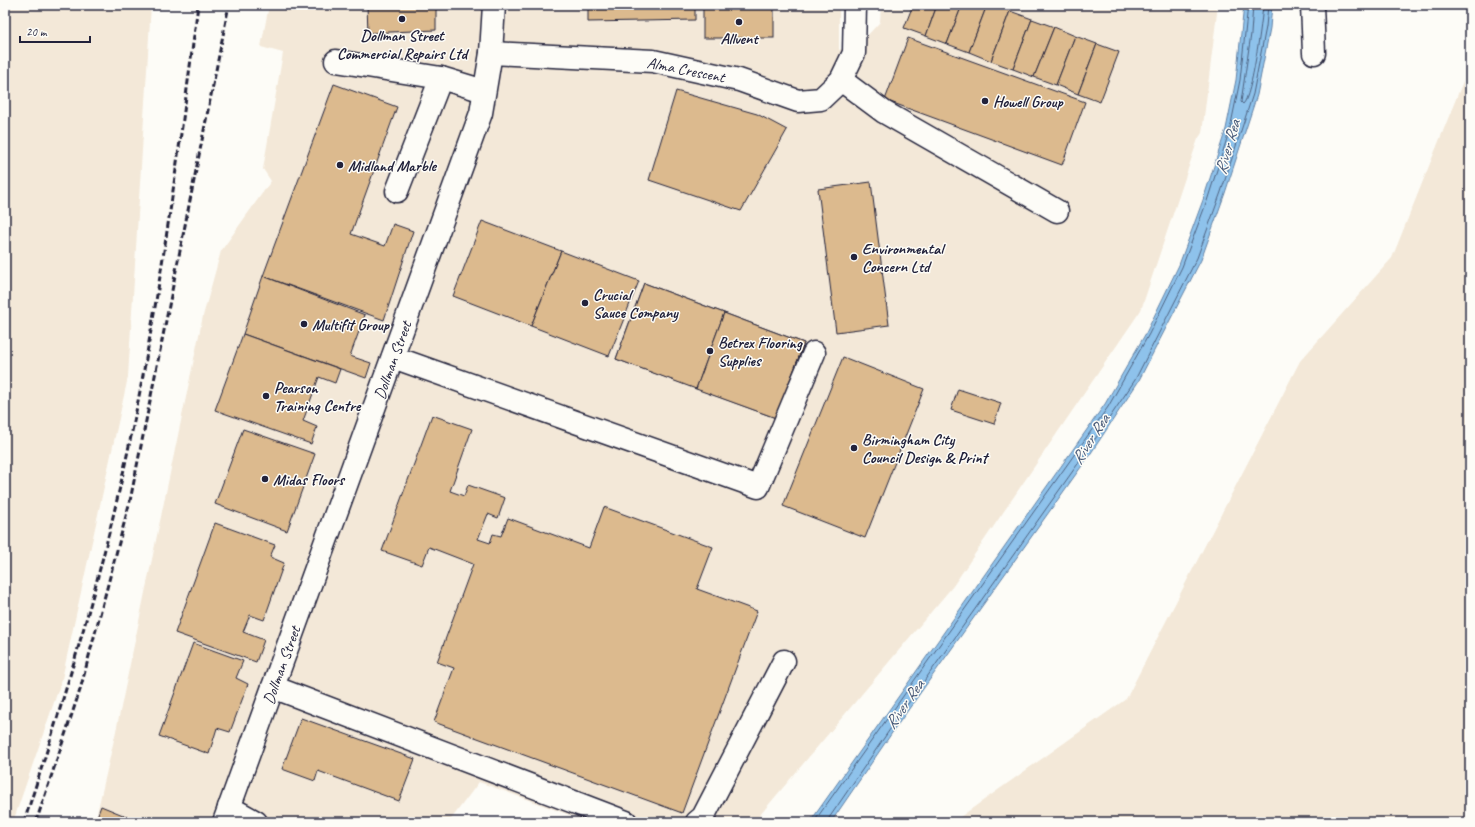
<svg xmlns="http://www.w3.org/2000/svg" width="1475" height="827" viewBox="0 0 1475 827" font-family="Caveat,sans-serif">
<rect width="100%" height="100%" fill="#fdfcf7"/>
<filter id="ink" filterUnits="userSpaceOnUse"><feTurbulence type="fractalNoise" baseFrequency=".025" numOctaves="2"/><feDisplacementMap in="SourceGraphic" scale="8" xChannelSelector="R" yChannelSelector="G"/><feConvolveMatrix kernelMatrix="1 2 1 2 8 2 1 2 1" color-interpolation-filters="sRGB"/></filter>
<g filter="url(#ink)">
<!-- built -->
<g fill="#f3e8d8">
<polygon points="5,5 151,5 128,377 62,679 13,822 5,822"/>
<polygon points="269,5 839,5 839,50 864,39 880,22 881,5 1218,5 1202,133 1198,139 1141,310 953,586 754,822 589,822 479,782 449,822 95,822 116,731 203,316 221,251 271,181 263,169 283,53 261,47"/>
<polygon points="1470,64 1470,822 953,822 1126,699 1300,361 1392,258"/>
</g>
<!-- water -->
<polygon fill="#8ec2eb" stroke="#6382a5" points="1244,5 1272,5 1270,28 1257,95 1225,193 1201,260 1138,382 1091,453 896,727 831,822 810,822 1105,404 1146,333 1179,265 1203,200 1226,129 1236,80"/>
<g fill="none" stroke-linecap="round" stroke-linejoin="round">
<!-- shore -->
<g stroke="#4d6281" stroke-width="1">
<path d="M1253,5L1251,34L1241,102L1243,104C1252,97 1262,20 1263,5"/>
<polyline points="814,822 1108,407 1149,334 1182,267 1207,201 1230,129 1240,80 1248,5"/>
<polyline points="828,822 829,818 893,725 1087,451 1135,380 1197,258 1221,192 1253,94 1266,27 1268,5"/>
</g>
</g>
<!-- building -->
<g fill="#dcba8e" stroke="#22223b">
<polygon points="367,5 461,5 461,8 436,9 436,30 368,33"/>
<polygon points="588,5 695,5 695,20 588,22"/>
<rect x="703" y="5" width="71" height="33"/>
<polygon points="913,5 937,5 926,36 904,28"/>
<polygon points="937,5 962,5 947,44 926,36"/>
<polygon points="962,5 987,5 969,52 947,44"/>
<polygon points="987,5 995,5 1010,11 991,61 969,52"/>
<polygon points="1010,11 1032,19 1013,69 991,61"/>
<polygon points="1032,19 1054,27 1034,77 1013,69"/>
<polygon points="1054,27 1075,36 1056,85 1034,77"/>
<polygon points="1075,36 1097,44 1078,94 1056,85"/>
<polygon points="908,38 1085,102 1062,165 885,100"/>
<polygon points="1097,44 1119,52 1100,102 1078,94"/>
<polygon points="334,84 397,107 351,234 385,246 393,224 413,231 384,320 263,276"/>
<polygon points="676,91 757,114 787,130 741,211 649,180"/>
<polygon points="871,182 889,325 836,332 818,189"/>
<polygon points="482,221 561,251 531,326 453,296"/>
<polygon points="561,251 639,281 609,356 531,326"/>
<polygon points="263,276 365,315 350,356 371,363 366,378 243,334"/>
<polygon points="644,283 804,343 776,418 616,359"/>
<polygon points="644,283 724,313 696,389 616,359"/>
<polygon points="724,313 804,343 776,418 696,389"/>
<polygon points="243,334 340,369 335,383 319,377 303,421 317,427 311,444 215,410"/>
<polygon points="843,357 924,389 865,538 783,506"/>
<polygon points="958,389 1001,403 994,424 951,410"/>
<polygon points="432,415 472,429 450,491 464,496 468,485 505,498 498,518 488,514 478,539 490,543 493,534 501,536 508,518 589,548 604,507 713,547 697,589 757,611 682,813 434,722 454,668 437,662 473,564 429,547 422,565 382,551"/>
<polygon points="243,429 315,454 287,531 215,504"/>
<polygon points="215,523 275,545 270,557 284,563 264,620 250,615 243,632 264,640 256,662 175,633"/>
<polygon points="193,643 243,661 236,678 248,684 230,732 217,728 209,754 159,736"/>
<polygon points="301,718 415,759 399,801 318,771 315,781 282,769"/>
<polygon points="101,806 140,822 95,822"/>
</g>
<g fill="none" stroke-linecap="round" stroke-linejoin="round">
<!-- minor casing -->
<g stroke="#22223b" stroke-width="25">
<g id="minor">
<polyline points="1312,5 1314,53"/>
<polyline points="491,53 653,61 739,80 798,101 821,99 841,80 854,53 855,5"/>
<polyline points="336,61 441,78"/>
<polyline points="841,80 884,112 1057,211"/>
<polyline points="397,191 441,78 484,91"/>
<polyline points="393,357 758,487 814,353"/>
<polyline points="273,687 626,822"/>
<polyline points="229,807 256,822"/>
<polyline points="224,822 481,113 491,53 494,5"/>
<polyline points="697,822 703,817 784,661"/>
</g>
</g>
<!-- minor -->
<use href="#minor" stroke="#fdfcf7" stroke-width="22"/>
<!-- rail -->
<g stroke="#22223b" stroke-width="3" stroke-dasharray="6 3" stroke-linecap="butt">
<path d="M24,822C65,697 103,571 130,441C160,297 179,151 198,5"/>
<polyline points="36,822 80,690 130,501 229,5"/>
</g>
</g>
</g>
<!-- markers -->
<g fill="#22223b" stroke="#fdfcf7" stroke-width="1.5">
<circle cx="402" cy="19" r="4"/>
<circle cx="739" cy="22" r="4"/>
<circle cx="985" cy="101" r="4"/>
<circle cx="340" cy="165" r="4"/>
<circle cx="854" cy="257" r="4"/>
<circle cx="585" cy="303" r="4"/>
<circle cx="304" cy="324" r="4"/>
<circle cx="710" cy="351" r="4"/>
<circle cx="266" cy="396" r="4"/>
<circle cx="854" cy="448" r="4"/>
<circle cx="265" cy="479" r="4"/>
</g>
<g text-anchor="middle" stroke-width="3" stroke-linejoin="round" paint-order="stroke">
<!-- poi labels -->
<g font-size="16" font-weight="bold" fill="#22223b" stroke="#fdfcf7" text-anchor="start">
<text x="402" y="41" text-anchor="middle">Dollman Street<tspan x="402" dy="18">Commercial Repairs Ltd</tspan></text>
<text x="739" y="44" text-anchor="middle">Allvent</text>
<text x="993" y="107">Howell Group</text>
<text x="348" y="171">Midland Marble</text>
<text x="862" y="254">Environmental<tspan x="862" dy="18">Concern Ltd</tspan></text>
<text x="593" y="300">Crucial<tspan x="593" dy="18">Sauce Company</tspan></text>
<text x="312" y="330">Multifit Group</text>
<text x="718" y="348">Betrex Flooring<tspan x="718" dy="18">Supplies</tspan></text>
<text x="274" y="393">Pearson<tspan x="274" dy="18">Training Centre</tspan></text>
<text x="862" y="445">Birmingham City<tspan x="862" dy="18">Council Design &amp; Print</tspan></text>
<text x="273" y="485">Midas Floors</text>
</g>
<!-- street labels -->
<g font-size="16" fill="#22223b" stroke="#fdfcf7">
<text transform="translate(686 69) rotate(11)" y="6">Alma Crescent</text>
<text transform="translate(392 360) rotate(-70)" y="6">Dollman Street</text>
<text transform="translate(281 665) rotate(-70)" y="6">Dollman Street</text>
</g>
<!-- water labels -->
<g font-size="17" font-style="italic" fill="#485a79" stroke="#fdfcf7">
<text transform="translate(1227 147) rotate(-74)" y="6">River Rea</text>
<text transform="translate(1090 439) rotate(-57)" y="6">River Rea</text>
<text transform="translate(904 704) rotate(-55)" y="6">River Rea</text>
</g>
</g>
<!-- margin -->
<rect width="1475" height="827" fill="none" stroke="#fdfcf7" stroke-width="20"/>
<rect x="10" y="10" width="1455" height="807" fill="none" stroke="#22223b" stroke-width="1.5" filter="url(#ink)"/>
<!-- scale -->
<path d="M20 36v6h70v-6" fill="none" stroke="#22223b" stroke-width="2"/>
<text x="26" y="36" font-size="12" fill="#22223b" stroke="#fdfcf7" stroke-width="3" paint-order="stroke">20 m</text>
</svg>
